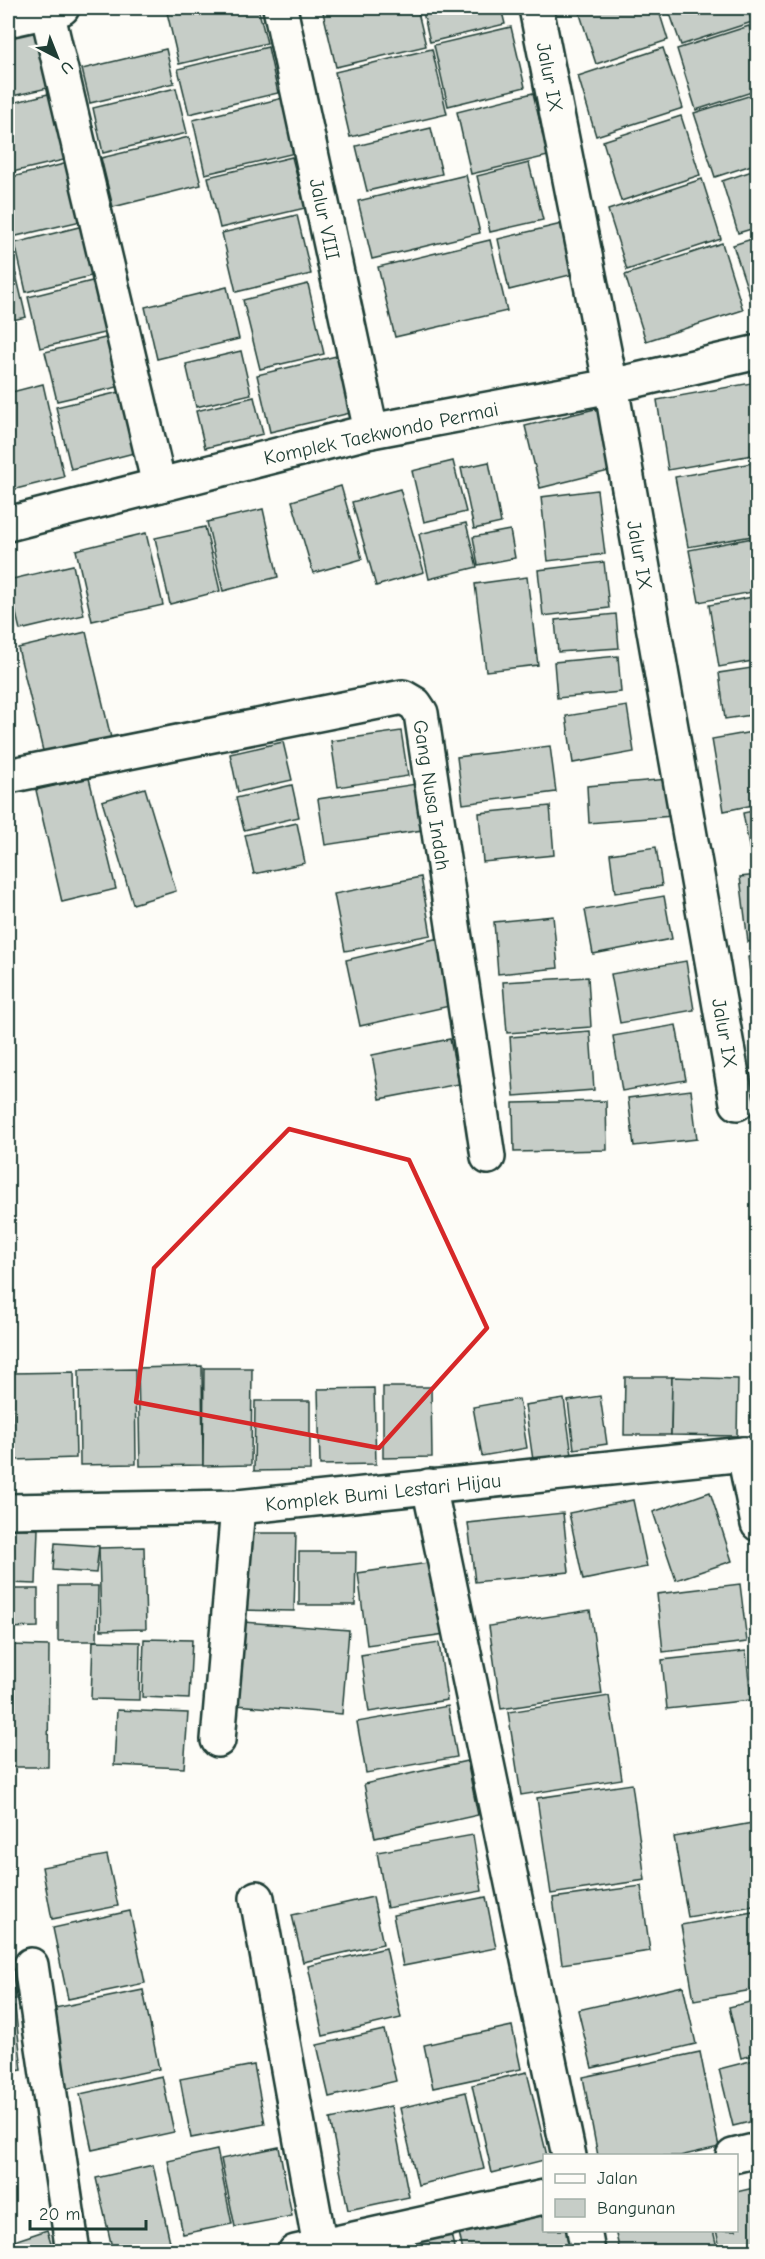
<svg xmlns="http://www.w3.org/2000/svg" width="765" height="2259" viewBox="0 0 765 2259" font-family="'Comic Neue',sans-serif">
<rect width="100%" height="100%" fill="#fdfcf7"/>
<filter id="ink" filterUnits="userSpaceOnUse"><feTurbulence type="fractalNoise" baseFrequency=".0167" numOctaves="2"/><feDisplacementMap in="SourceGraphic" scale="12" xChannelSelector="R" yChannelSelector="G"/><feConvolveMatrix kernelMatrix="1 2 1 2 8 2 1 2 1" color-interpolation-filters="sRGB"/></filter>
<g filter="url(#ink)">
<!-- building -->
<g fill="#c6cdc7" stroke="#1f3d34" stroke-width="1.5">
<polygon points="166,8 258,8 267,43 179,64"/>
<polygon points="322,8 417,8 426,46 336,67"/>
<polygon points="422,8 501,8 505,24 430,42"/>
<polygon points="578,8 658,8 668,40 596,64"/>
<polygon points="668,8 747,8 752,22 681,45"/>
<polygon points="37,24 52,87 8,97 8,31"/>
<polygon points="749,26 758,54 758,90 696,110 677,49"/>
<polygon points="511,27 525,87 448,106 434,45"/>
<polygon points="268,47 278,93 189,114 178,69"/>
<polygon points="663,48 683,108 596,136 578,76"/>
<polygon points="166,49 174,83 90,103 82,69"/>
<polygon points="432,49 447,114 350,137 335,72"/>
<polygon points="176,88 187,133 103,153 93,108"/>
<polygon points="52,93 68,159 8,173 8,104"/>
<polygon points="533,93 548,156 471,174 457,112"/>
<polygon points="758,93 758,163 715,177 694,113"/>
<polygon points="283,98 295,153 205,174 193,120"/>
<polygon points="681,116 700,175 621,201 603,141"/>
<polygon points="431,128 442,174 367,191 356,146"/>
<polygon points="189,137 201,185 113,207 101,158"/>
<polygon points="292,157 305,208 220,228 208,177"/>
<polygon points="68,163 81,221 12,237 8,219 8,178"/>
<polygon points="529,163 543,220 490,232 477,176"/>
<polygon points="758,169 758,227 738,233 722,181"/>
<polygon points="466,175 480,233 372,259 358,201"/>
<polygon points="702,179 721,239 627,270 608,210"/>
<polygon points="297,215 311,274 236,292 222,233"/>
<polygon points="566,223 578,273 509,290 498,239"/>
<polygon points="83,226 95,275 26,292 15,243"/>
<polygon points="758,237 758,305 753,306 733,245"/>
<polygon points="490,240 507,311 395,337 378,267"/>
<polygon points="722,243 743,310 646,341 625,275"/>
<polygon points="11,253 26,317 8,321 8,254"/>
<polygon points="96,280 108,332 40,348 28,297"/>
<polygon points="308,284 324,354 260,369 243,300"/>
<polygon points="227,287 239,339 157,359 145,307"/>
<polygon points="114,336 126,385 57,401 45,352"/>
<polygon points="241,351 251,394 196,407 186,364"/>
<polygon points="349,353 363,410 270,432 257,375"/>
<polygon points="751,383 758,421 758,454 668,470 657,400"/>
<polygon points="43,384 64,477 8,491 8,393"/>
<polygon points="124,391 138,452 71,469 56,407"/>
<polygon points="254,397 263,434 205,448 196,411"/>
<polygon points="599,408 613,470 540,488 525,426"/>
<polygon points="453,461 466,512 424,522 412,471"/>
<polygon points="489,462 501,523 474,529 461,468"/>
<polygon points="758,462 758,535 688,547 675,477"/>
<polygon points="341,486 362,559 313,573 292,501"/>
<polygon points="400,489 424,572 376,586 352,502"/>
<polygon points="597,490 605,554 548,561 541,497"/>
<polygon points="263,509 278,577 223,591 207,522"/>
<polygon points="466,523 477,567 429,579 419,534"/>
<polygon points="205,527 220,591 170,604 155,538"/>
<polygon points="510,530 515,558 478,565 473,537"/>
<polygon points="146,533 163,605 92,621 76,550"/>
<polygon points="758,537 758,591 699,602 689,550"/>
<polygon points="604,562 609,608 543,616 538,570"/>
<polygon points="73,565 84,615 20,630 8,580"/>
<polygon points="527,577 538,665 486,671 475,584"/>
<polygon points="758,596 758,660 719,667 709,605"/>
<polygon points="616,614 619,648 558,652 555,620"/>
<polygon points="86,632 111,738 44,755 18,648"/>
<polygon points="618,656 621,692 557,698 554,662"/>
<polygon points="758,667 758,714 725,719 719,673"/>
<polygon points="627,706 634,752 573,763 566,716"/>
<polygon points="401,731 408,776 338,787 331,741"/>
<polygon points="758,731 758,804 724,811 712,739"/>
<polygon points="283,742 292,780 238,792 230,754"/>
<polygon points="550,746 556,792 463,804 457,757"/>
<polygon points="89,778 116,889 62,902 36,790"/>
<polygon points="669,779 672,816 589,823 587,786"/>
<polygon points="416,784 422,830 325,845 318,799"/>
<polygon points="292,785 299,817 244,830 236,798"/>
<polygon points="145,788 176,891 133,904 102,801"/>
<polygon points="550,806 554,855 483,862 479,813"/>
<polygon points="758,810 758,862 752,863 743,813"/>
<polygon points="297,823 305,863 254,874 245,835"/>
<polygon points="656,847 662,886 615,893 610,854"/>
<polygon points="758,875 758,940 748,942 740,877"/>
<polygon points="421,877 431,935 345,951 334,894"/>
<polygon points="664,896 672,939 593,954 585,910"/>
<polygon points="553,916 558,968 498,974 494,922"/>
<polygon points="439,938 454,1005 360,1026 346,960"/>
<polygon points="758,955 758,1011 755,1012 748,957"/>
<polygon points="686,961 694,1010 620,1023 611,974"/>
<polygon points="588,977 591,1027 507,1033 503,982"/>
<polygon points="676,1025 686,1080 622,1091 613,1036"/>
<polygon points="590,1031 594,1090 514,1096 510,1037"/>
<polygon points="450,1039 459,1084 380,1099 372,1055"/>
<polygon points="691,1090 697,1139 634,1146 628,1098"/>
<polygon points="606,1101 607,1150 514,1152 513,1103"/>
<polygon points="202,1366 203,1465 140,1466 138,1368"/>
<polygon points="204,1368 252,1368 251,1465 203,1466"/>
<polygon points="135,1369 136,1464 80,1465 79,1370"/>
<polygon points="74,1372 76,1458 14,1460 12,1373"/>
<polygon points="625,1377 672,1377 671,1435 624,1435"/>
<polygon points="672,1377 738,1379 737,1436 671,1435"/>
<polygon points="383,1387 431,1387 432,1457 383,1458"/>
<polygon points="374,1388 376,1464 320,1465 318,1389"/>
<polygon points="600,1396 607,1444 574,1449 568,1401"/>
<polygon points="519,1399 527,1448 482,1456 473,1407"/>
<polygon points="564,1399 572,1455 533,1460 525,1405"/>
<polygon points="255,1401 310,1401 310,1470 254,1471"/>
<polygon points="710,1492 732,1561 676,1580 653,1512"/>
<polygon points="633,1500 647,1567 583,1580 569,1513"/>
<polygon points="563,1513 569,1572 475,1582 468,1523"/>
<polygon points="8,1529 38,1529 36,1584 8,1583"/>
<polygon points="240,1533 296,1533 294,1611 240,1610"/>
<polygon points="55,1543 99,1546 96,1573 53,1570"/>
<polygon points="144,1547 146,1629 101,1630 99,1548"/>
<polygon points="299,1552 356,1552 355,1605 299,1605"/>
<polygon points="435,1562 445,1634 367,1645 358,1573"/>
<polygon points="740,1584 747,1642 663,1652 657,1594"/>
<polygon points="58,1586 98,1586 97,1641 58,1641"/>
<polygon points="8,1589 38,1589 38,1627 8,1628"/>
<polygon points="590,1610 602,1694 501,1709 489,1626"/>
<polygon points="243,1622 349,1630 342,1714 236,1705"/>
<polygon points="144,1639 192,1640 189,1699 142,1697"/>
<polygon points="93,1641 140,1642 139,1700 91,1699"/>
<polygon points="439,1643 447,1700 369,1712 361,1655"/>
<polygon points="8,1645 49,1646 48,1767 8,1767"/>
<polygon points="746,1651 751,1700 667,1709 662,1660"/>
<polygon points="609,1696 622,1779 521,1795 508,1712"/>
<polygon points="448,1706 457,1757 366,1773 357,1722"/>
<polygon points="117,1710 188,1713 184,1768 114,1765"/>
<polygon points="467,1761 478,1815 375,1838 364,1784"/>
<polygon points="632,1784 645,1880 551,1894 537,1798"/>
<polygon points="758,1822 758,1905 688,1917 674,1837"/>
<polygon points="473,1835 482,1891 387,1908 377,1852"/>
<polygon points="107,1855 118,1906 52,1919 42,1867"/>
<polygon points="641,1886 650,1951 562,1964 553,1898"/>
<polygon points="373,1897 383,1944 303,1962 292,1915"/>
<polygon points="486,1897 496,1948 403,1966 393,1915"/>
<polygon points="130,1911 145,1983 68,1999 53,1928"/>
<polygon points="758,1911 758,1989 694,2000 681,1925"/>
<polygon points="8,1930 12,1954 8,1954"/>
<polygon points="386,1948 401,2018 323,2036 308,1966"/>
<polygon points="11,1957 16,1999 8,2000 8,1958"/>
<polygon points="683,1986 696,2044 592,2068 578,2010"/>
<polygon points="143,1990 159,2069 65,2089 50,2009"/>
<polygon points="758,2000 758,2054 741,2058 729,2007"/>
<polygon points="15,2007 22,2070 8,2072 8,2008"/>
<polygon points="512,2026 521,2069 433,2088 424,2045"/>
<polygon points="384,2030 396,2081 329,2097 317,2045"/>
<polygon points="700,2052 719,2147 680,2156 598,2156 583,2077"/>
<polygon points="758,2059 758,2120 733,2126 719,2069"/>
<polygon points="254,2065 265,2124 191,2138 180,2079"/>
<polygon points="527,2072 547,2156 544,2156 544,2160 492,2173 472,2085"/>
<polygon points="162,2076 174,2132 92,2150 80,2094"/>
<polygon points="466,2092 484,2169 418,2185 400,2108"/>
<polygon points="391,2106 409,2197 348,2210 330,2119"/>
<polygon points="279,2147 292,2216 235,2227 221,2159"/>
<polygon points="217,2150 232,2224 183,2234 168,2161"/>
<polygon points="153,2165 170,2242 130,2252 113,2252 96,2178"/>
<polygon points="758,2187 758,2248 742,2252 721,2252 716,2230 736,2230 736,2192"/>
<polygon points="544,2207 544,2230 566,2230 571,2252 463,2252 458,2227"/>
<polygon points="450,2229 455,2252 369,2252"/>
<polygon points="47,2230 54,2252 8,2252 8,2243"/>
<polygon points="615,2230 713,2230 718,2252 620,2252"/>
</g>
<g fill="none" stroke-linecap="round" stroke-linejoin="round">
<!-- minor casing -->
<g stroke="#1f3d34" stroke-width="38">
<g id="minor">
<polyline points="280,8 371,431"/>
<polyline points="536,8 611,386 737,1103"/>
<polyline points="47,11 159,485"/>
<polyline points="8,20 62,8"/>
<polyline points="8,524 371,431 611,386 758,352"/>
<polyline points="8,776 403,697 415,704 421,713 488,1157"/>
<polyline points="744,1454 758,1524"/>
<polyline points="429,1486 569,2156"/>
<polyline points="8,1511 238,1507 744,1454 758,1457"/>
<polyline points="218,1740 238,1507"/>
<polyline points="257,1898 321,2252"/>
<polyline points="31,1965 73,2252"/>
<polyline points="733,2156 758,2150"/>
<polyline points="584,2230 588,2252"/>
<polyline points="295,2252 544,2197"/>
</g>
</g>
<!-- minor -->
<use href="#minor" stroke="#fdfcf7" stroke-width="33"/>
</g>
</g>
<!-- marked area -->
<path fill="none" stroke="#d62828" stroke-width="4.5" stroke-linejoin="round" d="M289,1129L409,1160L487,1328L379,1448L136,1402L154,1268Z"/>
<g text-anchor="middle" stroke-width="4.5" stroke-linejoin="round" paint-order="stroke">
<!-- street labels -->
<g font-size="20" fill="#1f3d34" stroke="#fdfcf7">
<text transform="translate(550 77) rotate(79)" y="7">Jalur IX</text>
<text transform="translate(325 219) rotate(78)" y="7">Jalur VIII</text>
<text transform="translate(381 433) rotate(-12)" y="7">Komplek Taekwondo Permai</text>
<text transform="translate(640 555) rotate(80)" y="7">Jalur IX</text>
<text transform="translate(432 795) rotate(81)" y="7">Gang Nusa Indah</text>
<text transform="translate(725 1033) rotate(80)" y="7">Jalur IX</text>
<text transform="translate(383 1492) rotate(-6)" y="7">Komplek Bumi Lestari Hijau</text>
</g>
</g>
<!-- margin -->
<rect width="765" height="2259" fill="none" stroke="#fdfcf7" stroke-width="30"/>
<rect x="15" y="15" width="735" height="2229" fill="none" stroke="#1f3d34" stroke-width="2" filter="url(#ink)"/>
<!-- legend -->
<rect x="543" y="2154" width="195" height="78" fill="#fdfcf7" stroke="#a4b0a9" stroke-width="1.5"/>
<rect x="555" y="2174" width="30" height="9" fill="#fdfcf7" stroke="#a4b0a9" stroke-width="1.5"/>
<text x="597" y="2184" font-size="18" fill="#1f3d34">Jalan</text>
<rect x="555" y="2199" width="30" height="18" fill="#c6cdc7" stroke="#a4b0a9" stroke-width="1.5"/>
<text x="597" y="2214" font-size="18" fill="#1f3d34">Bangunan</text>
<!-- north arrow -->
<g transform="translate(57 57) rotate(138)" stroke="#fdfcf7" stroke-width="4.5" paint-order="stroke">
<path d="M0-4.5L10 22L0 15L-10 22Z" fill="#1f3d34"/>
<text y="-9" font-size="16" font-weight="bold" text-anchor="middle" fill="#1f3d34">U</text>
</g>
<!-- scale -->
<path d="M30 2220v9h116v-9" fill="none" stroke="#1f3d34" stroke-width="3"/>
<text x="39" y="2220" font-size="18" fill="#1f3d34" stroke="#fdfcf7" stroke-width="4.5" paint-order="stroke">20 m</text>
</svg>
